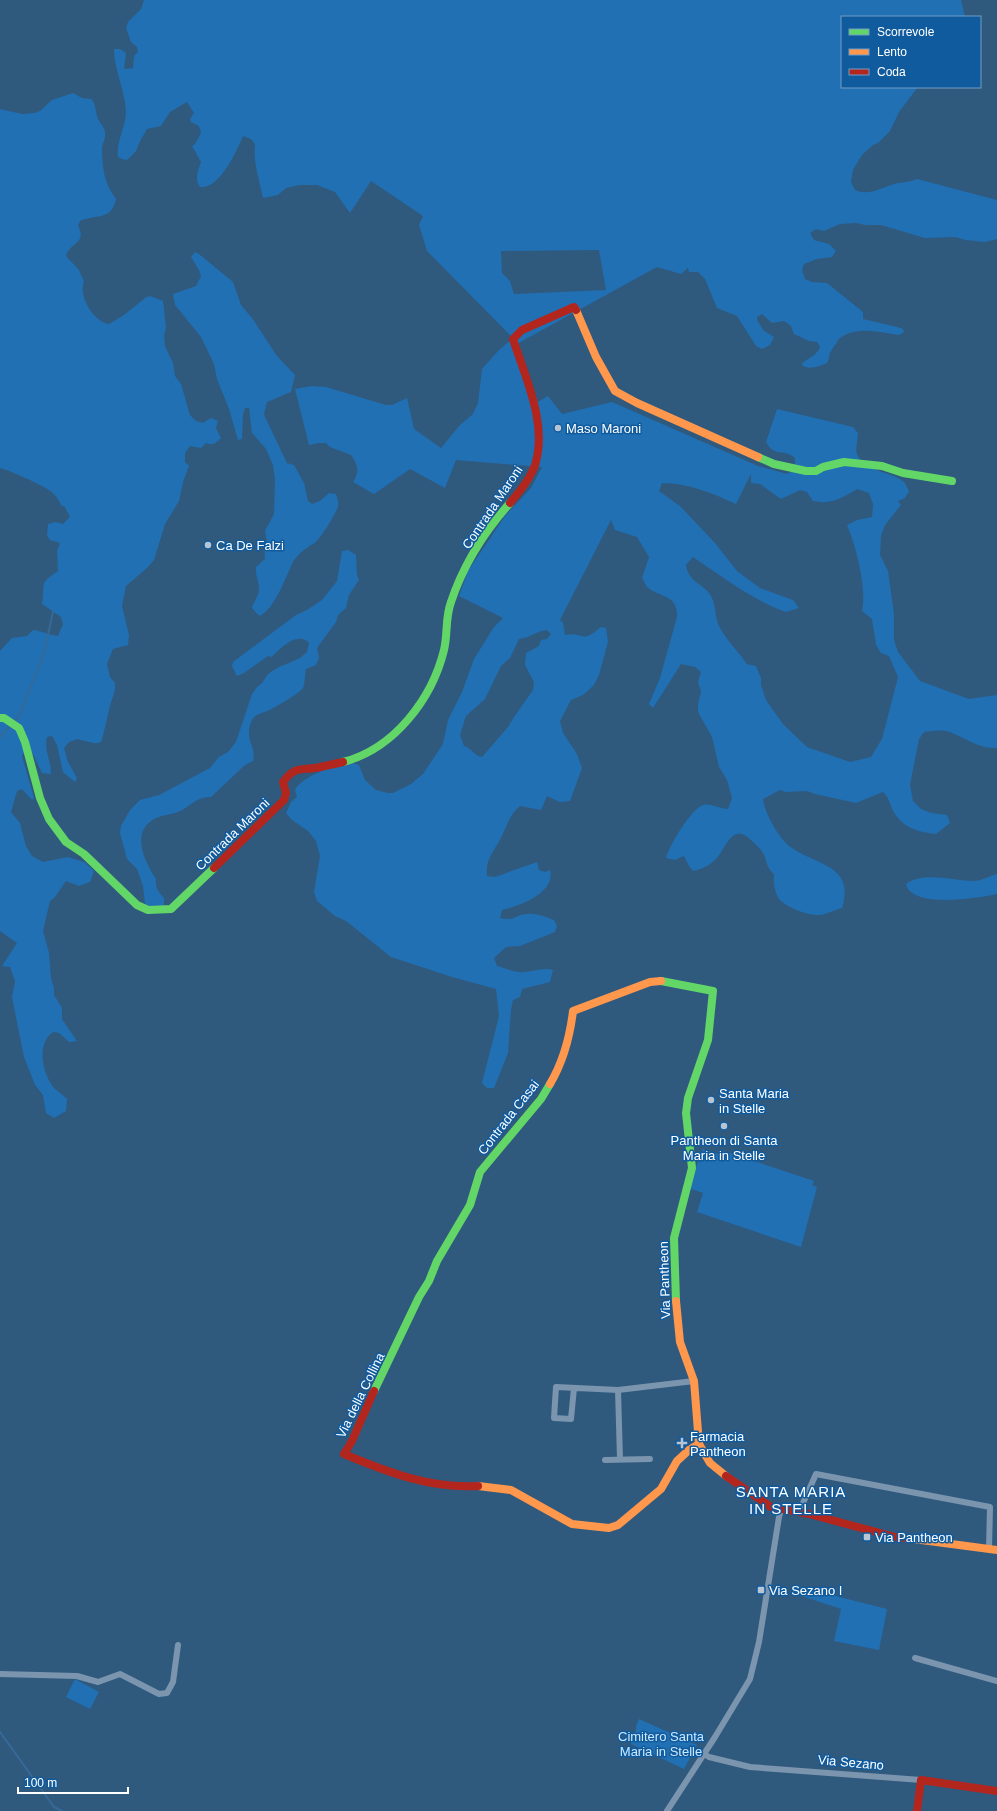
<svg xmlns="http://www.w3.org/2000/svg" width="997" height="1811" viewBox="0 0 997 1811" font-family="Helvetica,sans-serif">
<rect width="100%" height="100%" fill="#30597e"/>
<!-- green -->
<g fill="#2070b3" fill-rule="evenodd">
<path d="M144,0H961L965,17H842V87H918L899,112L890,131L878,143L873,145L862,155L853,170L851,182L855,190C870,197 883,186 898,183C905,182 910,182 917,179L997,200V239L985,242L966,240L955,237L925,238L881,225H865L856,223L840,224L824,231L816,229L810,233L814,240L829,244L836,251L832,257L817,259L804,264L802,270L805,279L812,282L827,283L863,312V319L897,327L903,329L904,332L899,335C879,332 854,325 838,340C836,345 832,348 830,353C829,357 829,359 827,363C819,366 811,370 803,366L802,363L814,355L818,351L820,347L817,342L809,341L794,334L791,326L784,321L772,323L762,314L757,317V320L764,331L774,337L770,345L762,349L756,346L737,316L717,308L705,279L698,272H689L688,268L681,274L657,267L515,345L538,402L548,396L562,414L612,402L758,466L787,474L795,469V458C784,448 774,458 766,442L777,409L853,427L858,433C858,439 855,450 857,454C863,471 893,472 904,482C906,484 907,488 909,491L905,498L898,501L901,505L885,525L881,536L880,555L888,571L894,614V640L898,652L920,681L969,699L997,695V748C980,749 967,739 952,733C944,729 933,731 924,732L919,739L910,785L913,801L921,809L931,813L947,815L950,823L936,834C918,832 903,828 893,811C890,804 889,798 883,792L856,803L815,794L807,791L785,792L780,790L763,799C765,814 779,839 792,848C818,866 855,865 842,908C835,910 827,914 820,915C809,916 787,908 779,899C775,893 773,882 774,874C765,866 768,862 763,853C762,850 753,842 751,840C732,822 726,848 717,858C710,865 703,869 693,871L689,866L684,856L675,860L666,858C669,846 691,809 703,805C711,803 720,809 728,809L732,798L727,780L719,767L712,737L698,712V704L701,691L698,682L701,672L695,667L681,664L653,708L649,704L660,678L677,617C678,594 660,598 647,587C645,585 644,580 642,578L649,557L637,537L615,530L611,520L560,620L563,623L565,635C584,631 580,645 601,627L606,628L608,642L599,675L594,685L583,695L571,700L560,721L563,733L577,754L582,768L570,801L560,802L547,796L541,810L520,806C509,815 507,826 501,838C494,851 485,860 487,876L495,877L537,862L539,870L545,872L550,870C556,893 519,906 502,910L500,918C514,922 516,914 527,914C537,913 545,917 554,920L557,926L555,932L520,946L506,947L494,958L497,966C505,968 515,973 525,972C535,971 543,967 553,970L550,982L522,989L520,997L513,1000L511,1010L508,1053L494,1088H487L482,1083L499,1016L496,989L452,977L391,957L346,921L335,916L317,901L314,892L320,856L316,841L308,831L292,820L286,813L291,802L297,797L295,790C301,777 333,766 347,763C351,762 355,764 359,765L365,780L376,790L388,793H393L411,784L423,774L443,744L448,720L462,692L474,659L494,627L503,618L459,596L468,571L505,516L531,488L542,467L456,460L445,488L410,469L374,494L353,482C360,472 358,465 351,455L330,447L326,443H319L309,445L295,389L312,386L326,387L386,405H392L407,398L414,429L441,448L460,425L473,414L478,403L482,369L498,351L513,338L427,251L419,225L423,216L371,181L350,213L335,192L317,185H299L286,188L278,195L263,198C259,179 253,162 255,144L251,139L243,136C237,151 219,190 200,187C194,179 198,171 201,162L192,146L195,144L201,133L199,126L191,122L190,119L194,113L187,102L170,112L161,126L147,129L140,141L136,151L127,160L122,159L118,157C116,141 126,127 126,111C125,90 114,70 114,49H120L126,53L124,69L133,68L134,56L138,52L137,47L131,42L126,28L128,22L141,9ZM599,250L606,290L514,294L510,281L502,273L501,251ZM751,474V483L760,484L781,499L800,490L807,492L813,501C830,505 843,498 857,489L869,493L873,504L872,517L857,520L847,525C856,546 867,589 862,611L872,619L876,645L881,653L889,656L898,677L882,739L871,757L850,762L807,747L783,724L766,700L761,685V678L756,666L747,664C738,651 726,640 719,626C714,616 717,603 709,593C700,582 689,582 686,565L693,557C723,577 752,600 786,612L799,608L793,600L760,588L737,571L715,543L680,506L659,491L662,483C688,483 712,493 736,504ZM547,630L551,634L547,639L541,640L539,646L526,653L525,665L534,682L533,690L514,717L508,727L482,757C474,756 472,748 464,746L460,735L466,716L485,699L501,666L510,658L519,639C530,638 536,631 547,630Z"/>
<path d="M73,93L82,98L91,99C96,104 95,109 97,116C98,121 104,126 105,132C106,137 103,143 102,147C102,167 104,184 116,199C112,221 95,214 80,221L78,226C88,243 69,243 66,256L79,270L84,282C78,296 94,322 109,324L124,315L145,298L150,296L163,301L166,328L164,335L165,346L173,363L175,376L181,384L190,415L196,421L203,423L211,418L218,421L216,428L221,438C216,443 213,446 206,443L201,448L190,446L185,453V462L189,466L183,482L179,501L165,524L154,560L148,567L126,586L122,606L129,635L128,645L113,649L107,664L110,677L115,683V690L110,706L102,740L99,743H93L77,739L69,742L64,748L68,762L77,778L75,782L63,772L57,745L52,736L47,737C44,753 51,758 51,774L42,773L33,754L24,752L22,756L34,798L32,800L22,789L17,791L11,812L20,823L26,846L32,856L43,862L68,857L84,862L94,871L90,882L79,886L66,881L55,897L50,901L43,931L49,953L51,978L54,988V995L62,1008V1019L77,1041L69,1042L59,1033L53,1032C36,1044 42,1074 55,1089C59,1092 63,1095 67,1099L66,1111L54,1118L46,1113L43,1095L35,1085L24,1057L12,997L15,981L10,967L2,966L17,943L0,931V651L12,638L27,636L33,630C42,631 49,635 58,636L63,624L61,617L42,604C46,583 37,585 58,571L57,551L60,543L50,540L47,535L48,524L55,522L63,524L70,517L65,507L61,505C55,490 43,487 30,480C20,476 11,471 0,468V109L22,114L34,113L40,111L52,100Z"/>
<path d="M195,252L199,254L233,282L241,305L252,318L277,356L295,375L291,392L267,402L264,414L266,419L287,463L294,465L304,483L308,501L312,504L320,501L329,493L336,494C337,498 339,501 338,506C337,512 319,542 313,544C306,548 298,554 293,562C286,576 274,611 259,616L252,608C253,602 259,596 259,589C259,581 255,575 256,567L265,559L264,546L267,543L265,531L274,514L275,480L273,465L266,449L252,433L249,408H245L243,414L242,439L238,440L229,409L217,379L214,364L201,337L175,305L173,294L196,286L201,276L199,270L191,257Z"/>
<path d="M348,550L356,555L357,575L359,580L349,595L346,608L338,615L336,622L317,648L319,658L316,665L306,669C305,674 305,683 303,688C299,694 278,705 270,710C264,713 256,713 252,720C243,740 257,746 253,761L245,765L211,797C197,796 190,807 178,812C170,815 161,815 154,819C130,833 145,862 156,879C155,888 159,892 164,898V907L154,909L145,904L143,886L137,869L127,859L120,833L121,826L130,810L140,800L159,795L210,768L219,757L228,752L236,742L252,694L257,687L262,683L268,674L277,668L300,658L307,652L309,643C298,631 280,648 272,657L268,656L244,673L237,676L232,666L233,662L296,615L307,610L322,600L337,581L342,551Z"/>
<path d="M997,874V894C977,898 927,906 911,892C908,890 907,887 906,884C924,871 953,881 973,881C982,881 989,876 997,874Z"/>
<polygon points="703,1149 719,1154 721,1150 814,1181 812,1185 817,1187 801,1247 697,1212 703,1193 688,1188"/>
<polygon points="800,1587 887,1609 879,1650 834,1641 841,1609 799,1595"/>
<polygon points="75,1679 99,1692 90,1709 66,1697"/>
<polygon points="639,1719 697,1745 684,1769 631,1744 633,1738 632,1737 636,1731 636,1726"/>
</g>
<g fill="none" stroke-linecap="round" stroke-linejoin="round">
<!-- stream -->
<g stroke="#356998" stroke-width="2">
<polyline points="14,721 19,716 44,653 53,612"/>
<polyline points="0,737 11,724"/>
<polyline points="0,1732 54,1807 62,1811"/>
</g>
<!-- street -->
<g stroke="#7b95ae" stroke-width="6">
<polyline points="574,1388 571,1419 554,1418 556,1387 618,1390 694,1381"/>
<polyline points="618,1390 620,1459"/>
<polyline points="605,1460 650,1459"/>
<polyline points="799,1512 816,1474 990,1507 989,1549"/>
<polyline points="915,1658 997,1681"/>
<polyline points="0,1674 77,1676 98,1682 120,1674 159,1694 167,1693 173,1682 178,1645"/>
<polyline points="704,1754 709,1757 750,1767 921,1780"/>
<polyline points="667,1811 715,1737 750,1679 759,1642 779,1517 781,1510"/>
</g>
<!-- fast -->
<g stroke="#63d668" stroke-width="8">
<polyline points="758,457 774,464 806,471 816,471 823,467 844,462 882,466 903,473 952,481"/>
<polyline points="0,718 4,718 19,728 25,742 40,798 49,819 66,842 84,854 137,905 148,910 171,909 214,868"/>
<path d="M343,762C394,749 432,699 444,650C448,633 445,618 451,602C463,566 485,531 510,503"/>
<polyline points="661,981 713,991 708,1040 688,1098 686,1113 692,1168 674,1238 676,1301"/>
<polyline points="374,1391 419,1297 429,1281 437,1261 470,1205 480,1172 541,1099 550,1084"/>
</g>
<!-- slow -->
<g stroke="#ff974d" stroke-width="8">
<polyline points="576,310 596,357 615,391 637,403 758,457"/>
<path d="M550,1084C563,1062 570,1036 573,1011L650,982L661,981"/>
<polyline points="676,1301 680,1342 694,1381 699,1444 710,1463 726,1476"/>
<polyline points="478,1486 511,1490 572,1524 609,1528 618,1525 661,1489 677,1461 689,1450 699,1444"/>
<polyline points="906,1538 997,1550"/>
</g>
<!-- jam -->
<g stroke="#b3261e" stroke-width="8">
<path d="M510,503C520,491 530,479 535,465C548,424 525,377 513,339L522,330L574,307L576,310"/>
<path d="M214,868L284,800L286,793L283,782C294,767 299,770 315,768C325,766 334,764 343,762"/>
<path d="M374,1391L352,1441L344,1454C387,1472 431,1489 478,1486"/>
<polyline points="726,1476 771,1507 809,1514 895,1537 906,1538"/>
<polyline points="917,1811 921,1780 997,1791"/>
</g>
</g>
<!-- markers -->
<g fill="#b7c5d2" stroke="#105b9e" stroke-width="1.5">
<circle cx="558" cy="428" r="4"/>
<circle cx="208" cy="545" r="4"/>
<circle cx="711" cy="1100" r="4"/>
<circle cx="724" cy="1126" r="4"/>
<path d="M680 1437h4v4h4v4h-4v4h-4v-4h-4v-4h4z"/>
<rect x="863" y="1533" width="8" height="8" rx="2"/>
<rect x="757" y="1586" width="8" height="8" rx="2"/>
</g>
<g text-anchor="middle" stroke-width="3" stroke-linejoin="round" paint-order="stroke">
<!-- poi labels -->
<g font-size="13" fill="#fff" stroke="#105b9e" text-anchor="start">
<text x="566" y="433">Maso Maroni</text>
<text x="216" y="550">Ca De Falzi</text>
<text x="719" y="1098">Santa Maria<tspan x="719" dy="15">in Stelle</tspan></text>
<text x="724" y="1145" text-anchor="middle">Pantheon di Santa<tspan x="724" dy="15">Maria in Stelle</tspan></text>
<text x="690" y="1441">Farmacia<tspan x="690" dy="15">Pantheon</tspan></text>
<text x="875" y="1542">Via Pantheon</text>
<text x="769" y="1595">Via Sezano I</text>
</g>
<!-- street labels -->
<g font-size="13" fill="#fff" stroke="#105b9e">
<text transform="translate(492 507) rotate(-56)" y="5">Contrada Maroni</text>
<text transform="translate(232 834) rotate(-44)" y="5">Contrada Maroni</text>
<text transform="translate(508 1117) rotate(-52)" y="5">Contrada Casai</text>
<text transform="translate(664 1280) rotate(-92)" y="5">Via Pantheon</text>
<text transform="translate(360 1395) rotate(-64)" y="5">Via della Collina</text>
<text transform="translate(851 1762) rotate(5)" y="5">Via Sezano</text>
</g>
<!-- park labels -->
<g font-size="13" fill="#cee9fe" stroke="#105b9e">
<text x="661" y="1741">Cimitero Santa<tspan x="661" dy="15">Maria in Stelle</tspan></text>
</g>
<!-- quarter labels -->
<g font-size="15" letter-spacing="1" fill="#fff" stroke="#105b9e">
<text x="791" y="1497">SANTA MARIA<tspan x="791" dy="17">IN STELLE</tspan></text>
</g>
</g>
<!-- legend -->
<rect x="841" y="16" width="140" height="72" fill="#105b9e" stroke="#709dc5"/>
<rect x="849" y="29" width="20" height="6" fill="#63d668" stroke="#709dc5"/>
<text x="877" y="36" font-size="12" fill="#ffffff">Scorrevole</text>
<rect x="849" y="49" width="20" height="6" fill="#ff974d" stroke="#709dc5"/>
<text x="877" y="56" font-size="12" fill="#ffffff">Lento</text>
<rect x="849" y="69" width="20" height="6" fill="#b3261e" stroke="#709dc5"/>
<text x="877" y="76" font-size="12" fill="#ffffff">Coda</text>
<!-- scale -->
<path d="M18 1787v6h110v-6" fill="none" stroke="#ffffff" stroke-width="2"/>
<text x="24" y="1787" font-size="12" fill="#ffffff" stroke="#105b9e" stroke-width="3" paint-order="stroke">100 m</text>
</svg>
